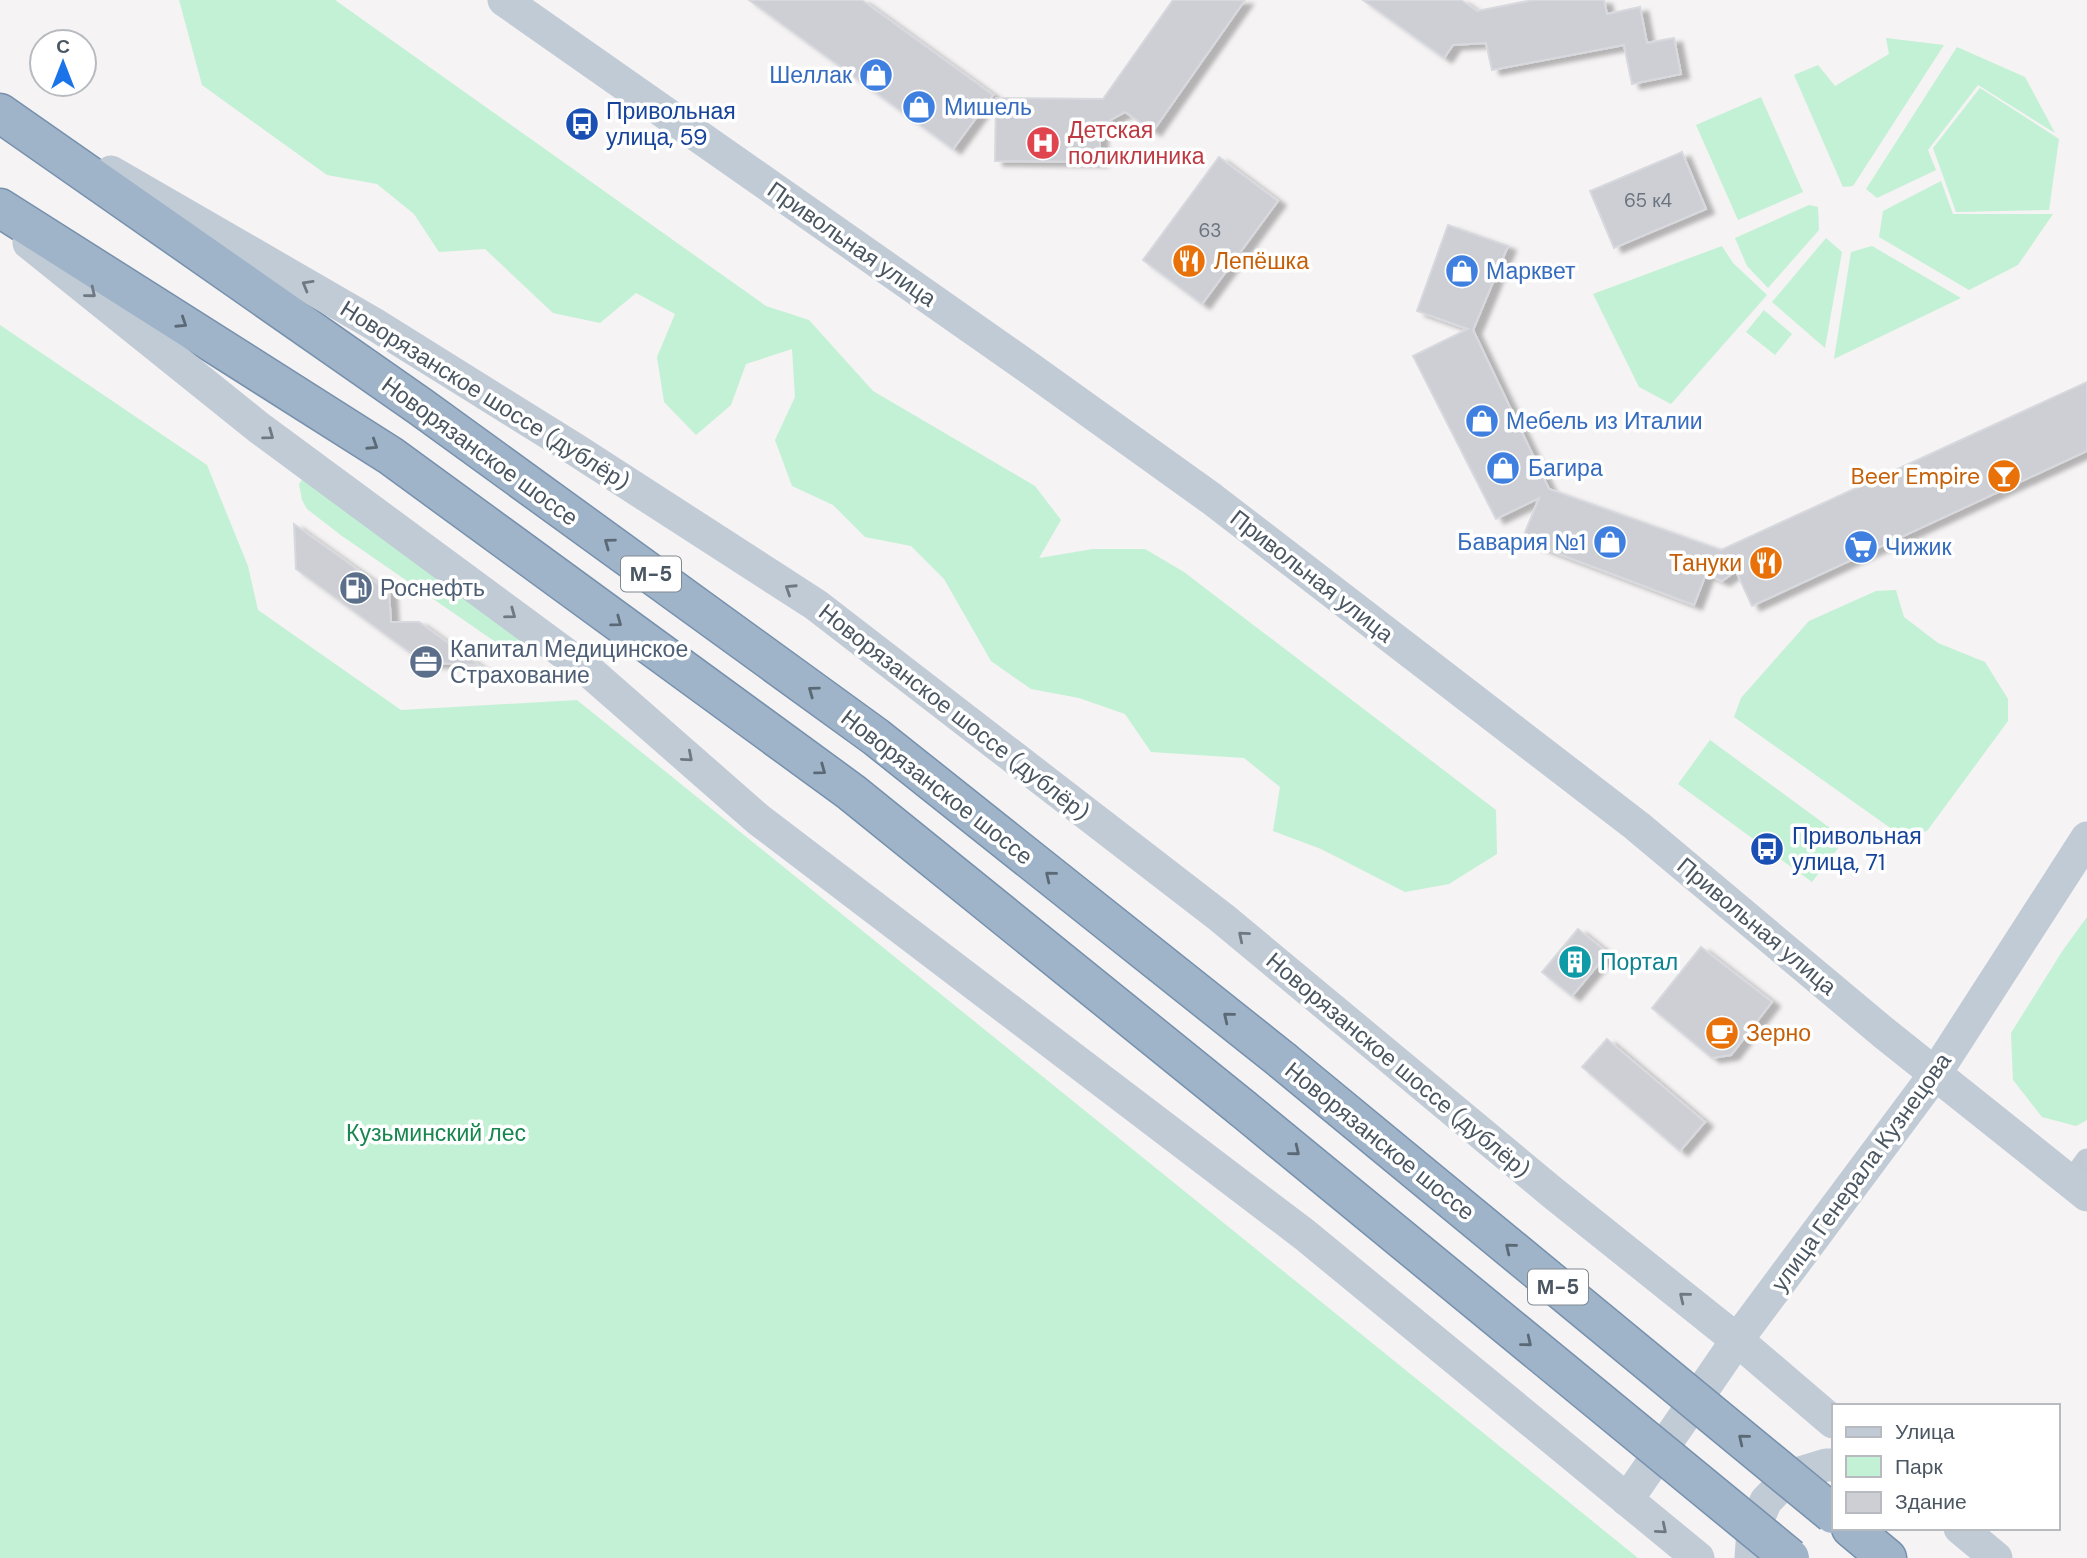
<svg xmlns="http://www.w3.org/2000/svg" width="2087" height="1558" viewBox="0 0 2087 1558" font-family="'DM Sans',sans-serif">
<defs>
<filter id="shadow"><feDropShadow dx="8" dy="4.5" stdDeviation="2" flood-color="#0004"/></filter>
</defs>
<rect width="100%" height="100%" fill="#f5f3f3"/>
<!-- green -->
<g fill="#c3f1d5">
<polygon points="179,0 335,0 766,306 809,320 873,391 1035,486 1061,520 1039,558 1093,549 1145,549 1184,572 1496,810 1497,854 1449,884 1405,892 1321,849 1273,831 1280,787 1244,758 1151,752 1125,714 1079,698 1031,689 991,661 944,579 911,546 865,537 833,505 792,486 775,440 795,397 792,349 746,364 731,405 696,435 664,402 657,357 675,314 636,293 600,323 553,313 485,249 439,252 414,214 377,184 327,175 202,85"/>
<polygon points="1886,38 1944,45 1853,186 1843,187 1794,75 1818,65 1835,86 1889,54"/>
<polygon points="1957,47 2025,77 2055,133 1978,85 1928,150 1936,170 1877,198 1866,189"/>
<polygon points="1980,88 2059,139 2049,210 1956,212 1933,148"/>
<polygon points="1761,97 1803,192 1738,220 1696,125"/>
<polygon points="1941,181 1953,214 2053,214 2018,265 1969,290 1879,237 1883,211"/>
<polygon points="1809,205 1818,207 1819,230 1768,288 1747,266 1735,238"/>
<polygon points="1826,238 1842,252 1825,348 1772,302"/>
<polygon points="1722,246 1733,263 1767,295 1671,404 1639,387 1593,294"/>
<polygon points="1872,246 1961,298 1834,359 1851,252"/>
<polygon points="1764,310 1792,334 1775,355 1746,332"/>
<polygon points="0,325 207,465 248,566 258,610 401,710 577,700 1638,1558 0,1558"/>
<polygon points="307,479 527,644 497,643 342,536 307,509 302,500 299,484 302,480"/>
<polygon points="1896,590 1904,617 1938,643 1985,662 2008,699 2008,721 1927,831 1903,837 1734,717 1741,698 1809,621 1876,591"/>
<polygon points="1710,740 1845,839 1812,882 1678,784"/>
<polygon points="2087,917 2087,1120 2076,1126 2042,1117 2013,1080 2011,1033 2063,950"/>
</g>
<!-- building -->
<g fill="#cdcfd5" stroke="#d7d9de" stroke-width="2" filter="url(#shadow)">
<polygon points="749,0 862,0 993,95 953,149"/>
<polygon points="1173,0 1245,0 1153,131 1125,112 1100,126 1100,162 995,161 996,98 1103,99"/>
<polygon points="1363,0 1461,0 1477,11 1533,0 1604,0 1607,14 1640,7 1647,43 1674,38 1681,74 1632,84 1624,45 1492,70 1486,43 1453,45 1444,58"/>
<polygon points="1682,152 1706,209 1614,248 1590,191"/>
<polygon points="1219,157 1278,201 1202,304 1143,260"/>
<polygon points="1448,225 1508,246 1473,330 1549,489 1721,550 2087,382 2087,451 1752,606 1736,571 1722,581 1706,574 1694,605 1522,540 1539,498 1496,519 1413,356 1468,329 1417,311"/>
<polygon points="294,524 389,592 391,622 419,622 479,665 412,662 412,654 296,569"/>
<polygon points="1578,929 1608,953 1572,996 1542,972"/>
<polygon points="1701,947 1772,1002 1731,1055 1712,1058 1652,1008"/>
<polygon points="1607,1039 1705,1122 1680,1151 1582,1067"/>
</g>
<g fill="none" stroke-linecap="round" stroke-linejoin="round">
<!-- trunk casing -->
<g stroke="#7690ad" stroke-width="41">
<g id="trunk">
<polyline points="0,113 421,407 876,737 1282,1060"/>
<polyline points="0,208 391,456 851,792 1242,1108"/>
<polyline points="1851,1528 1887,1558"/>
</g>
</g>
<!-- minor -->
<polyline stroke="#c1cad2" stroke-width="23" points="2071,1182 2087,1160"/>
<!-- secondary -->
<g stroke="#c1cbd6" stroke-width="33">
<polyline points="504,0 1025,365 1212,499 1637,826 1884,1033 2087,1195"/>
<polyline points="111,172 374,324 576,450 816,605 1222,918 1553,1193 1737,1340 1833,1422"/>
<polyline points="29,243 258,427 590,672 759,820 1305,1235 1698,1558"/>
<polyline points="1627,1500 1737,1340 1935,1074 2087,838"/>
<polyline points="1960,1528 1996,1558"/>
<polyline points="1751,1558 1753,1530 1766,1501 1790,1476 1826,1465 1833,1465"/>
</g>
<!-- trunk -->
<use href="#trunk" stroke="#9fb4c9" stroke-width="38"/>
<!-- trunk-bridge casing -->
<g stroke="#7690ad" stroke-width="41" stroke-linecap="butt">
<g id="trunk-bridge">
<polyline points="1282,1060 1833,1514"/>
<polyline points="1242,1108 1790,1558"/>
</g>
</g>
<!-- trunk-bridge -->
<use href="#trunk-bridge" stroke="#9fb4c9" stroke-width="38"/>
</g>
<!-- one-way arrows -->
<defs><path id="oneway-chevron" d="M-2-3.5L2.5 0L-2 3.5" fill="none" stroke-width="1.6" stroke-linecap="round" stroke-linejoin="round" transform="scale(1.75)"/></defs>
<g stroke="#6e7984">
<use href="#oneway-chevron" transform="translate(307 285) rotate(-150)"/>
<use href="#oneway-chevron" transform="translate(91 293) rotate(39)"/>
<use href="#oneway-chevron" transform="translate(269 435) rotate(36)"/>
<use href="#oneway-chevron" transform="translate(790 589) rotate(-147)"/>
<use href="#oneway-chevron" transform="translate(511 614) rotate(36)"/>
<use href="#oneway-chevron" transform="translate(688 757) rotate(41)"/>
<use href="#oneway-chevron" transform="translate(1243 936) rotate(-140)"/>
<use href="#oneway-chevron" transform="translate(1684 1297) rotate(-141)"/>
<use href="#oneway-chevron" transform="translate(1662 1529) rotate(40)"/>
</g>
<g stroke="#5b6976">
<use href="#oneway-chevron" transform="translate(182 323) rotate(33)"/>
<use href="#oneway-chevron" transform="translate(373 445) rotate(33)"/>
<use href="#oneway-chevron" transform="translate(609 543) rotate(-144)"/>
<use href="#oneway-chevron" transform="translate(617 622) rotate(36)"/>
<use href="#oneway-chevron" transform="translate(813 691) rotate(-144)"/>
<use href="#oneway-chevron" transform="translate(821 770) rotate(36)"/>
<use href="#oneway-chevron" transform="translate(1050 876) rotate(-141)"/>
<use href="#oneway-chevron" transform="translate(1228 1017) rotate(-141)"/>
<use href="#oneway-chevron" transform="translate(1295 1151) rotate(39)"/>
<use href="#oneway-chevron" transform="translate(1510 1248) rotate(-141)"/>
<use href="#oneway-chevron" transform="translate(1527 1342) rotate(39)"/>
<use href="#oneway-chevron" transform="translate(1743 1439) rotate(-141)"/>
</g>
<!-- icons -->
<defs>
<g id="shop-disc" transform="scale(1.75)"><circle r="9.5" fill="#3f7fe0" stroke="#fff"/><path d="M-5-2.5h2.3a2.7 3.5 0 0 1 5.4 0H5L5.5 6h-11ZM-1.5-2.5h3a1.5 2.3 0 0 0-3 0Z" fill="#fff"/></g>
<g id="bus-disc" transform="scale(1.75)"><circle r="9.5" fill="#1a4fb4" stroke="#fff"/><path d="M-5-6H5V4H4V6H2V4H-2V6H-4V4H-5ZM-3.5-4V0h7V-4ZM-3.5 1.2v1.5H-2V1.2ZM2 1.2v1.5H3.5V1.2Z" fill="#fff"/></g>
<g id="hospital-disc" transform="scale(1.75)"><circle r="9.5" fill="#e0444e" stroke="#fff"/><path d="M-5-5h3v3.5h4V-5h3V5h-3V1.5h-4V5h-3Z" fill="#fff"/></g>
<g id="restaurant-disc" transform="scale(1.75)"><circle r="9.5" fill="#e8710a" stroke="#fff"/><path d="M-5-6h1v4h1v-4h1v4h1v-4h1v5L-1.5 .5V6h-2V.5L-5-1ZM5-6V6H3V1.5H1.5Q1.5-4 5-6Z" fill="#fff"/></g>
<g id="bar-disc" transform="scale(1.75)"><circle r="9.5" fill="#e8710a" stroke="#fff"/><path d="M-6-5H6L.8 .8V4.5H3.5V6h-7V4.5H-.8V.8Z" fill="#fff"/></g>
<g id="supermarket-disc" transform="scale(1.75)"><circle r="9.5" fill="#3f7fe0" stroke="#fff"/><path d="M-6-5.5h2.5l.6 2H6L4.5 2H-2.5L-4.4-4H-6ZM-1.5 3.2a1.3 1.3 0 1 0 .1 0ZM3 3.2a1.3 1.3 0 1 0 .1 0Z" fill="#fff"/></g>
<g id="fuel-disc" transform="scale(1.75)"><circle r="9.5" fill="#5c6f8a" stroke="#fff"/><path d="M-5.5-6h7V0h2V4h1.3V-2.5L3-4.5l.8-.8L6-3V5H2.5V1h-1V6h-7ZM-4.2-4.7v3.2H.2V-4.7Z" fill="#fff"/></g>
<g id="office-disc" transform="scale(1.75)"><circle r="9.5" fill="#5c6f8a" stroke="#fff"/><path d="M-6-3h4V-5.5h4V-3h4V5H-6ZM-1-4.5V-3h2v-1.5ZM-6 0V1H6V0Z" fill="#fff"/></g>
<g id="building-disc" transform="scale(1.75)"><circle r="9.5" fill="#0f9aa8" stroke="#fff"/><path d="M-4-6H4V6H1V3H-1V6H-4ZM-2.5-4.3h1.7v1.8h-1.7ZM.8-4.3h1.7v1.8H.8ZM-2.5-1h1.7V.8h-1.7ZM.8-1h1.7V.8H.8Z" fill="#fff"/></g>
<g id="cafe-disc" transform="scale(1.75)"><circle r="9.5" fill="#e8710a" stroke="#fff"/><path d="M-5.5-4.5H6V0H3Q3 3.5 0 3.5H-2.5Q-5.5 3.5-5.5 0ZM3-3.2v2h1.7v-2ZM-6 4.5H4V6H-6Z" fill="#fff"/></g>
</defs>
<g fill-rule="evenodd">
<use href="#shop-disc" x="876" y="75"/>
<use href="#shop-disc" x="919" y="107"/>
<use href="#bus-disc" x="582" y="124"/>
<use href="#hospital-disc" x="1043" y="143"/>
<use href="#restaurant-disc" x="1189" y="261"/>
<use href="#shop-disc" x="1462" y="271"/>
<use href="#shop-disc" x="1482" y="421"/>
<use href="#shop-disc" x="1503" y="468"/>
<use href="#bar-disc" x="2004" y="476"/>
<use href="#shop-disc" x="1610" y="542"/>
<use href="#supermarket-disc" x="1861" y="547"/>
<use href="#restaurant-disc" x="1766" y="563"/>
<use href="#fuel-disc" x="356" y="588"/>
<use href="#office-disc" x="426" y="662"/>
<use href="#bus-disc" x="1767" y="849"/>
<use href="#building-disc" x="1575" y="962"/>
<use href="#cafe-disc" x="1722" y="1033"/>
</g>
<g text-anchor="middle" stroke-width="7" stroke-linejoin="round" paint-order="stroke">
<!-- number labels -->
<g font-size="19" fill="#6b747e">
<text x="1648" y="207">65 к4</text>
<text x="1210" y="237">63</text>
</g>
<!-- shield labels -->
<g fill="#fff" stroke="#808990" stroke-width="2">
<rect x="621" y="556.5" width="60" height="35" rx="5"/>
<rect x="1528" y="1269.5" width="60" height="35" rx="5"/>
</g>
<g font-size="21" font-weight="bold" fill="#4a5661">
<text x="651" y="581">М-5</text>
<text x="1558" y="1294">М-5</text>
</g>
<!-- shop labels -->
<g font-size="23" fill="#366cbe" stroke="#fff" text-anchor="start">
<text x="852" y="83" text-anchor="end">Шеллак</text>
<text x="944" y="115">Мишель</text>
<text x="1486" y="279">Марквет</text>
<text x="1506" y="429">Мебель из Италии</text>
<text x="1528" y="476">Багира</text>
<text x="1586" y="550" text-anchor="end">Бавария №1</text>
<text x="1885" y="555">Чижик</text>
</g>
<!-- transit labels -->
<g font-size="23" fill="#164399" stroke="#fff" text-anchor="start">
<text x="606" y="119">Привольная<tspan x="606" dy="26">улица, 59</tspan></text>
<text x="1792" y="844">Привольная<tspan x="1792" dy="26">улица, 71</tspan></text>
</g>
<!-- health labels -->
<g font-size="23" fill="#be3a42" stroke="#fff" text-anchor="start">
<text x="1068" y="138">Детская<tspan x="1068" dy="26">поликлиника</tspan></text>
</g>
<!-- street labels -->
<g font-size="23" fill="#4a5661" stroke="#fff">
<text transform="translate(852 244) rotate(35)" y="8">Привольная улица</text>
<text transform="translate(485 395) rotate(32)" y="8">Новорязанское шоссе (дублёр)</text>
<text transform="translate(480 451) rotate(36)" y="8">Новорязанское шоссе</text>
<text transform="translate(1312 576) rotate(38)" y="8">Привольная улица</text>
<text transform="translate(954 712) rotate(38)" y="8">Новорязанское шоссе (дублёр)</text>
<text transform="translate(937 787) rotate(38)" y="8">Новорязанское шоссе</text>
<text transform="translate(1757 926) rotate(40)" y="8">Привольная улица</text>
<text transform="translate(1398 1065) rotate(40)" y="8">Новорязанское шоссе (дублёр)</text>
<text transform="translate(1380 1141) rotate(39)" y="8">Новорязанское шоссе</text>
<text transform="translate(1861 1172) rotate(-54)" y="8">улица Генерала Кузнецова</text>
</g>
<!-- food labels -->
<g font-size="23" fill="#c56008" stroke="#fff" text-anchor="start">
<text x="1214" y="269">Лепёшка</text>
<text x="1980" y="484" text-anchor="end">Beer Empire</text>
<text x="1742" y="571" text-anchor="end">Тануки</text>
<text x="1746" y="1041">Зерно</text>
</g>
<!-- service labels -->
<g font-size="23" fill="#4e5e75" stroke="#fff" text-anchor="start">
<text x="380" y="596">Роснефть</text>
<text x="450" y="657">Капитал Медицинское<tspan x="450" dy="26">Страхование</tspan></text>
</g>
<!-- culture labels -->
<g font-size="23" fill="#0d838f" stroke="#fff" text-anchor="start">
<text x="1600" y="970">Портал</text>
</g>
<!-- park labels -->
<g font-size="23" fill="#17864f" stroke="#fff">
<text x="436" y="1141">Кузьминский лес</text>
</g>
</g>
<!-- legend -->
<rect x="1832" y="1404" width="228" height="126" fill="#ffffff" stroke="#b7bbc0" stroke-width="2"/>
<rect x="1846" y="1427" width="35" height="10" fill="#c1cbd6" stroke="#b7bbc0" stroke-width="2"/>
<text x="1895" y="1439" font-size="21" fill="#4a5661">Улица</text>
<rect x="1846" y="1456" width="35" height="21" fill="#c3f1d5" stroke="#b7bbc0" stroke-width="2"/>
<text x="1895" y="1474" font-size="21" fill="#4a5661">Парк</text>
<rect x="1846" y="1492" width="35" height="21" fill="#cdcfd5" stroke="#b7bbc0" stroke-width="2"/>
<text x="1895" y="1509" font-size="21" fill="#4a5661">Здание</text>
<!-- north arrow -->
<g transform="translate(63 63)"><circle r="33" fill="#ffffff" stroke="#b7bbc0" stroke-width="2"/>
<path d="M0-5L12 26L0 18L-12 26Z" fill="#1a73e8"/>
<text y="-10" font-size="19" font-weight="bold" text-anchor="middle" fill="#4a5661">С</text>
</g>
</svg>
